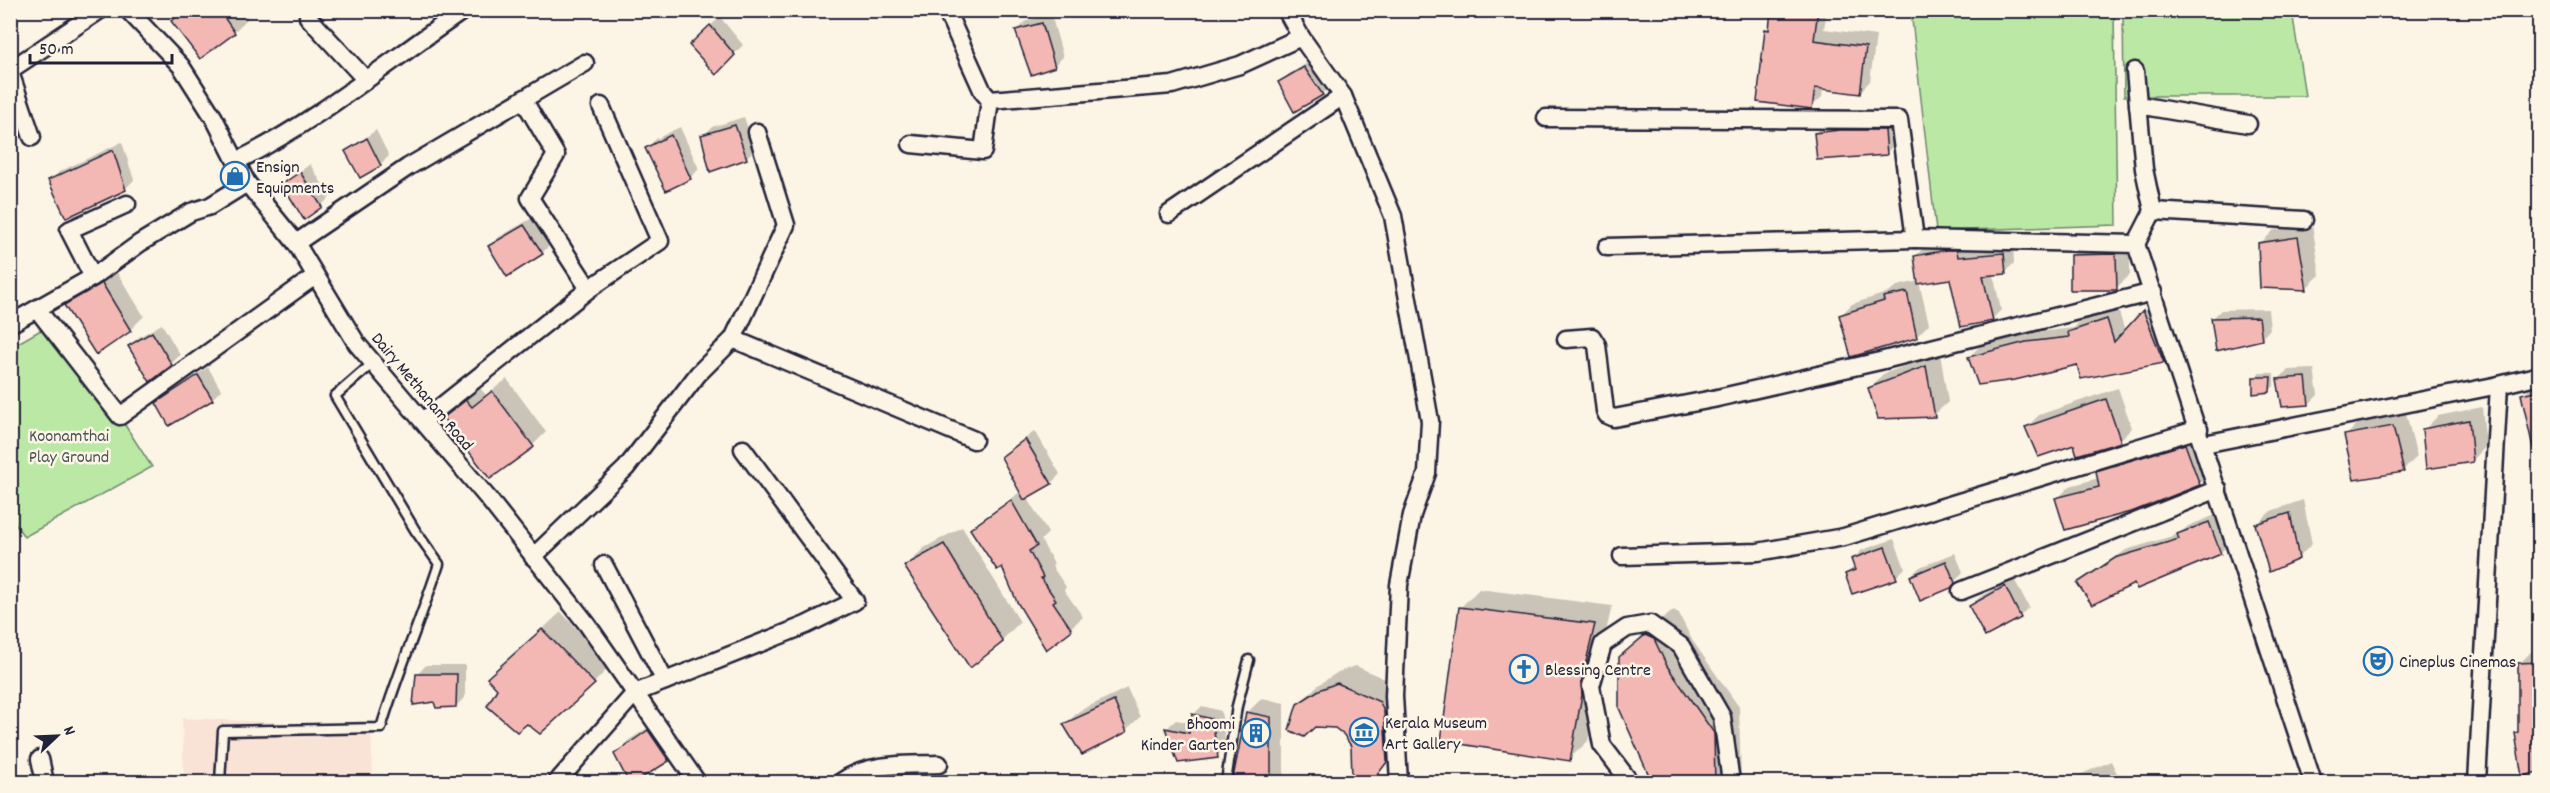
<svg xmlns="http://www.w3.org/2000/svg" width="2550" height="793" viewBox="0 0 2550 793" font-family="Dekko,sans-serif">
<rect width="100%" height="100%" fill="#fcf5e5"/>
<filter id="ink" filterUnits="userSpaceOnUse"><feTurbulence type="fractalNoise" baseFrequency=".0167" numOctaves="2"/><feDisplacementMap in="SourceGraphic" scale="12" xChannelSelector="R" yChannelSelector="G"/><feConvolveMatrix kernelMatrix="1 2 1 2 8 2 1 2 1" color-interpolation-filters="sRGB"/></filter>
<g filter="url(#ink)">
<!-- built -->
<polygon fill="#f9e3d6" points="182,718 371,727 373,782 184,782"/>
<!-- green -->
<g fill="#bbe8a5" stroke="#6e8570" stroke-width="1.5">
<polygon points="1911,11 2114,11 2117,225 1936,231"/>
<polygon points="2123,11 2292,11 2305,96 2124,96"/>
<polygon points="53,323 107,397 152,467 24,537 11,517 11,347"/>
</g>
<!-- shadow -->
<g fill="#0003">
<polygon points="184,10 242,10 248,18 234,32 173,21"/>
<polygon points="1773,10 1827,10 1824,29 1876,36 1870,81 1860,92 1823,87 1822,97 1811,107 1766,30 1771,26"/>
<polygon points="1051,14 1063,57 1054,66 1017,30 1026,21"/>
<polygon points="720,17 743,45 716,72 700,36"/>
<polygon points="1314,59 1331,85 1322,94 1280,83 1289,74"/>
<polygon points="744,117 755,149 746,158 703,136 712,127"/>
<polygon points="1893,122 1895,144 1886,153 1815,133 1824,124"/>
<polygon points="680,127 699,169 690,178 647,148 656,139"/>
<polygon points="376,130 389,156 380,165 347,151"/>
<polygon points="122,142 134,180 125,189 50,181 59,172"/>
<polygon points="310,164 330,197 321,206 284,184"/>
<polygon points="534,217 551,244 542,253 508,275 490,246 499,237"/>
<polygon points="2312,224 2320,275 2306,288 2260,244 2274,230"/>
<polygon points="2130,241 2130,275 2116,288 2072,255 2085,242"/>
<polygon points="2013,245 2014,263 2005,272 1993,273 2001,310 1992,319 1951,277 1919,282 1929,324 1916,337 1840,316 1852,304 1890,292 1897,286 1919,281 1915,256 1925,247"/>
<polygon points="116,271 144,316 130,330 66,306 80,292"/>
<polygon points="2154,301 2174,351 2163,362 2078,363 1969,357 1980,346 2038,332 2074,328 2080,321 2118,309 2125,332"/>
<polygon points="2268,309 2270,329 2261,339 2212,319 2221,310"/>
<polygon points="162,324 180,355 171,364 130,346 139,337"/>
<polygon points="1940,353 1948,402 1934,415 1870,388 1883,374"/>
<polygon points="208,367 221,390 212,399 158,403"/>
<polygon points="2314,369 2318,395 2309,404 2279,379 2288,370"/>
<polygon points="2259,373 2274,373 2274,386 2269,391 2255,378"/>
<polygon points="507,379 546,432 533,445 445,418 480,388 486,395"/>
<polygon points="2540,380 2540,464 2538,465 2523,394"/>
<polygon points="2118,388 2132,428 2120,440 2075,444 2027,427 2039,415"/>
<polygon points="2482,407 2486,446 2473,460 2424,430 2438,416"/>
<polygon points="2406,413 2417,457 2403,470 2346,436 2359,422"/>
<polygon points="1035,431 1060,474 1051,483 1027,497 1048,533 1041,540 1054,564 1052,566 1066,587 1064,590 1083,617 1047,648 1003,565 972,530 1021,491 1003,457"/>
<polygon points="2198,432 2212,471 2199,484 2057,499 2070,486 2099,478 2097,472 2110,459"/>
<polygon points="2303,500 2312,544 2298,558 2257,524 2271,511"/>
<polygon points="2218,514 2229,544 2220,553 2135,582 2079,583 2126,550 2179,534 2188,526"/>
<polygon points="962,527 1020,622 1002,640 906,566 924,548"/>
<polygon points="1894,539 1905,568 1896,577 1846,574 1855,566 1853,559 1862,550"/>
<polygon points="1955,553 1963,572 1950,587 1911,576 1920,567"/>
<polygon points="2014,579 2029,607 2020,616 1986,635 1970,606 1980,597"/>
<polygon points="1479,589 1612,606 1598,664 1599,676 1588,741 1569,759 1461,607"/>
<polygon points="1674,610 1679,614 1692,640 1739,707 1741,782 1656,782 1621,658 1647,632"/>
<polygon points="561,612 611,665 594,683 499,689 489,678"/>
<polygon points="2533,650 2540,650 2540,769 2520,730 2519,664"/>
<polygon points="426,665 465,665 465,697 456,706 436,701 417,675"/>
<polygon points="1356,666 1398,685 1405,743 1370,782 1354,778 1352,746 1345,734 1298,705 1317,686 1338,672"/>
<polygon points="1127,688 1140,717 1126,730 1065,725 1079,711"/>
<polygon points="1262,698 1284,703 1284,773 1280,782 1233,782 1248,712"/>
<polygon points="1202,706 1221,711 1226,747 1217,756 1167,728 1176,720 1192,723 1193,715"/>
<polygon points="663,718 682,746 668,760 630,782 616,754 629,740"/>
<polygon points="2111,761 2121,782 2064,782"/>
<polygon points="1475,778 1531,780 1542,782 1470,782"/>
</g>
<!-- building -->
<g fill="#f3b8b4" stroke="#22223b" stroke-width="1.5">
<polygon points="187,10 219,10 235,33 200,59 171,21"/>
<polygon points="1771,10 1818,10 1814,40 1866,47 1860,94 1815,88 1812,109 1757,102 1765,29 1769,30"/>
<polygon points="1042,23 1055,67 1031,75 1015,30"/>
<polygon points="710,25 735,55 716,75 689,45"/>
<polygon points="1304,67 1323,95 1294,112 1278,82"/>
<polygon points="735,125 747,159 710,172 701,135"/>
<polygon points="1840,130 1885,130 1887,155 1817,160 1814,133"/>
<polygon points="671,135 691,179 666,191 645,148"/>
<polygon points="367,138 381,166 360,178 345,151"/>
<polygon points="113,150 126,190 66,218 48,180"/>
<polygon points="300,172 322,207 304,220 282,184"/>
<polygon points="524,225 543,254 507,277 488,246"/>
<polygon points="2298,237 2307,290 2260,288 2258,243"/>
<polygon points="1947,250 1957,250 1958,257 2004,253 2006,274 1983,276 1993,321 1961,327 1950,279 1918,284 1914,256"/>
<polygon points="2116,254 2117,290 2070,290 2070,255"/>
<polygon points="102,283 131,331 96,355 64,305"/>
<polygon points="1907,292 1917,338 1851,357 1839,315 1884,301 1883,297"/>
<polygon points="2143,310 2164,363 2081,379 2077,365 2015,380 1978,385 1968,357 2026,342 2069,337 2068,332 2107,319 2114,342"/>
<polygon points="2259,317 2262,340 2216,351 2211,318"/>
<polygon points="152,332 172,365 150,382 128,346"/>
<polygon points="1926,366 1935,417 1878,419 1868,388"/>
<polygon points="198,375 213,400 169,426 156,403"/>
<polygon points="2253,377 2271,377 2270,392 2253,394"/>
<polygon points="2306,377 2309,405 2282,407 2277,379"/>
<polygon points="2540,390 2540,448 2533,448 2521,394"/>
<polygon points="492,391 534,447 490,479 443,418 466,400 472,407"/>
<polygon points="2106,399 2121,442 2077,455 2074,445 2038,457 2025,427"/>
<polygon points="2469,420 2473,462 2426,469 2422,429"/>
<polygon points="2393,426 2404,472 2354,480 2344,435"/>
<polygon points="1025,439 1052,484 1024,500 1001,457"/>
<polygon points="2185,444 2200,485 2134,511 2065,530 2055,498 2099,487 2096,471"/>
<polygon points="1011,500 1037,546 1029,551 1043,577 1041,578 1056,600 1053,602 1072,630 1046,650 1017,602 1002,567 997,570 970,529"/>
<polygon points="2290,513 2299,559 2269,572 2255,524"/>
<polygon points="2209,522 2221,554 2137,589 2134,584 2092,605 2077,583 2115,558 2179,539 2177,534"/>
<polygon points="944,544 1003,642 970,668 904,566"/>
<polygon points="1885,547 1897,579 1852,594 1845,574 1855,570 1851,559"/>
<polygon points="1946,561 1955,583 1951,588 1920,601 1910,576"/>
<polygon points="2005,586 2021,618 1985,637 1969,606"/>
<polygon points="1459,607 1595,624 1581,683 1582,695 1570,761 1441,741"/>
<polygon points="542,629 595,684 540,734 527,724 517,732 487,706 497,689 487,678"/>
<polygon points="1645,635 1654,639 1667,666 1714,733 1715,783 1653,783 1646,769 1619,708 1619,657"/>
<polygon points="2540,662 2540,771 2522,777 2515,733 2518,732 2518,663"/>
<polygon points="416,674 457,674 456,707 436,708 434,702 413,705"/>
<polygon points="1337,683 1380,702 1384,712 1387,762 1371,783 1352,779 1351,746 1344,735 1335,728 1315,727 1304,737 1289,730 1297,704 1319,690"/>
<polygon points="1114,701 1127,732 1082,755 1063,724"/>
<polygon points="1246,712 1271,717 1271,783 1232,783"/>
<polygon points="1192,714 1212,719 1218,758 1178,763 1165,728 1189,733"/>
<polygon points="648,730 669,761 634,783 629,783 614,754"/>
</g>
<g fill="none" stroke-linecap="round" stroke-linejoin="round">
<!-- lane casing -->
<g stroke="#22223b" stroke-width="13">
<g id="lane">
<path d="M220,782L223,731L381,728C398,672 421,619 439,564L415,530L335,396L373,363"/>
<polyline points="1226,782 1237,706 1249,660"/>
</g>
</g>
<!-- street casing -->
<g stroke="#22223b" stroke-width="21">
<g id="street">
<polyline points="128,10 181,66 214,118 247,183 296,243 357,344 487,497 587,624 635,693 557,782"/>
<polyline points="946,10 983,92 990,100 1172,85 1240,65 1301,37 1343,96 1393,216 1430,421 1427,473 1412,515 1399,585 1394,696 1399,782"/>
<polyline points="1286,10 1301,37"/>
<polyline points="308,17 366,80"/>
<polyline points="10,70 100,10"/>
<polyline points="2135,71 2144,169 2153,211 2136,244"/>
<polyline points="10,72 32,137"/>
<polyline points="523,99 556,155 530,198 589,289"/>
<polyline points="2138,105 2248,124"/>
<polyline points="1546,118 1899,120 1915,239 2136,244 2313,782"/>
<polyline points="911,144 983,151 990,100"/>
<path d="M237,161C319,120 388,62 464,10"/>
<polyline points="2153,211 2304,220"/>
<polyline points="1169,214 1343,96"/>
<polyline points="296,243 408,167 585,63"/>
<polyline points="1607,247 1915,239"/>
<polyline points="93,277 69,230 127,204"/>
<polyline points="37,309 120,416 315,276"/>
<polyline points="10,324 93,277 140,243 191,212 210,206 247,183"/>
<polyline points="733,339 974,440"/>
<polyline points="1566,339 1592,337 1597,345 1605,411 1607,415 1614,418 1713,399 1880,361 2153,292"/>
<polyline points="424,420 589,289 660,241 601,106"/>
<polyline points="2204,444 2499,385"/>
<polyline points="1622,556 1758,552 1844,537 2199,429"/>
<polyline points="533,557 626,468 698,374 733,339 786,225 757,132"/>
<polyline points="604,565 665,681"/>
<polyline points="1961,591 2218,489"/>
<polyline points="40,759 45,782"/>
<polyline points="697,782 635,693 806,625 855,601 743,449"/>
<path d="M841,782C868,762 907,765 939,764"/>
<polyline points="1630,782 1602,745 1591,686 1603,644 1627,628 1650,624 1681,646 1722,717 1731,782"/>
<polyline points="2477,782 2499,385 2540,375"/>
</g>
</g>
<!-- lane -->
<use href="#lane" stroke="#fcf5e5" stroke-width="8"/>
<!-- street -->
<use href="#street" stroke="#fcf5e5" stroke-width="16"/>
</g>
</g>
<!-- icons -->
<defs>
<g id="shop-ring" transform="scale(1.5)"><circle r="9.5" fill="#fcf5e5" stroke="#1f6fb2" stroke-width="1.5"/><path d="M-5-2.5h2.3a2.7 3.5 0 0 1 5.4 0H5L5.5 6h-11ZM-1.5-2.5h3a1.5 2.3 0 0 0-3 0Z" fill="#1f6fb2"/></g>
<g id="theatre-ring" transform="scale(1.5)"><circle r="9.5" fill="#fcf5e5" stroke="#1f6fb2" stroke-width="1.5"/><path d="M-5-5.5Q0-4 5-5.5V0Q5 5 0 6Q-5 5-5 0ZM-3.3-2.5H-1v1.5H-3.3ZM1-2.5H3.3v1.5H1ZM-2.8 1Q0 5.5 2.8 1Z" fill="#1f6fb2"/></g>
<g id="church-ring" transform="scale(1.5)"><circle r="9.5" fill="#fcf5e5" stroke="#1f6fb2" stroke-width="1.5"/><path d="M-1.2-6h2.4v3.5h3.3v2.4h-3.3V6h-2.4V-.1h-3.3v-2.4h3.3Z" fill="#1f6fb2"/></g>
<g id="museum-ring" transform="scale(1.5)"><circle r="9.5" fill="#fcf5e5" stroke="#1f6fb2" stroke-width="1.5"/><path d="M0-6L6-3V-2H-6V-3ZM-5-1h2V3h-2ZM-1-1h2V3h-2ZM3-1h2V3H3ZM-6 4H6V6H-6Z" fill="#1f6fb2"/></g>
<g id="building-ring" transform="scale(1.5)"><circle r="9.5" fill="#fcf5e5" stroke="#1f6fb2" stroke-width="1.5"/><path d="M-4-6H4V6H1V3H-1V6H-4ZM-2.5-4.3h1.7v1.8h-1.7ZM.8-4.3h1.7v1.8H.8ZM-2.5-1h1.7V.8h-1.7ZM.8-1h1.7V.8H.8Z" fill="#1f6fb2"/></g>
</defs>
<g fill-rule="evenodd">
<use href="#shop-ring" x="235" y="176"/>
<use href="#theatre-ring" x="2378" y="661"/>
<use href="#church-ring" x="1524" y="669"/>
<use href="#museum-ring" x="1364" y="732"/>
<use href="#building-ring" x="1256" y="733"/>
</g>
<g text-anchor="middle" stroke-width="5" stroke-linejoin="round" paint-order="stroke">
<!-- poi labels -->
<g font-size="18" fill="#22223b" stroke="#fcf5e5" text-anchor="start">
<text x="256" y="172">Ensign<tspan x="256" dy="21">Equipments</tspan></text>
<text x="2399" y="667">Cineplus Cinemas</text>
<text x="1545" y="675">Blessing Centre</text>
<text x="1385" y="728">Kerala Museum<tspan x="1385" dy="21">Art Gallery</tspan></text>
<text x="1235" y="729" text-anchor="end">Bhoomi<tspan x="1235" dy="21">Kinder Garten</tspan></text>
</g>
<!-- street labels -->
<g font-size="18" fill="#22223b" stroke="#fcf5e5">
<text transform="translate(423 391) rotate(50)" y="6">Dairy Methanam Road</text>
</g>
<!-- park labels -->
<g font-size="18" fill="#485456" stroke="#fcf5e5">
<text x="69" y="441">Koonamthai<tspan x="69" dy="21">Play Ground</tspan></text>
</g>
</g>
<!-- margin -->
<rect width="2550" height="793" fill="none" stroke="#fcf5e5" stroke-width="36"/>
<rect x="18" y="18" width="2514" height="757" fill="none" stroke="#22223b" stroke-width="2" filter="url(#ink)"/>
<!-- north arrow -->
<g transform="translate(57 736) rotate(67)" stroke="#fcf5e5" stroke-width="4.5" paint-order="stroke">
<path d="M0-4.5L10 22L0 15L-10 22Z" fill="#22223b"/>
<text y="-9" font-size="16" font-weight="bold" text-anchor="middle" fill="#22223b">N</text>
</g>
<!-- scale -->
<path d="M30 54v9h142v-9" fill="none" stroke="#22223b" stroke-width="3"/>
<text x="39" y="54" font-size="18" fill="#22223b" stroke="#fcf5e5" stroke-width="4.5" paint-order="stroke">50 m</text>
</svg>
